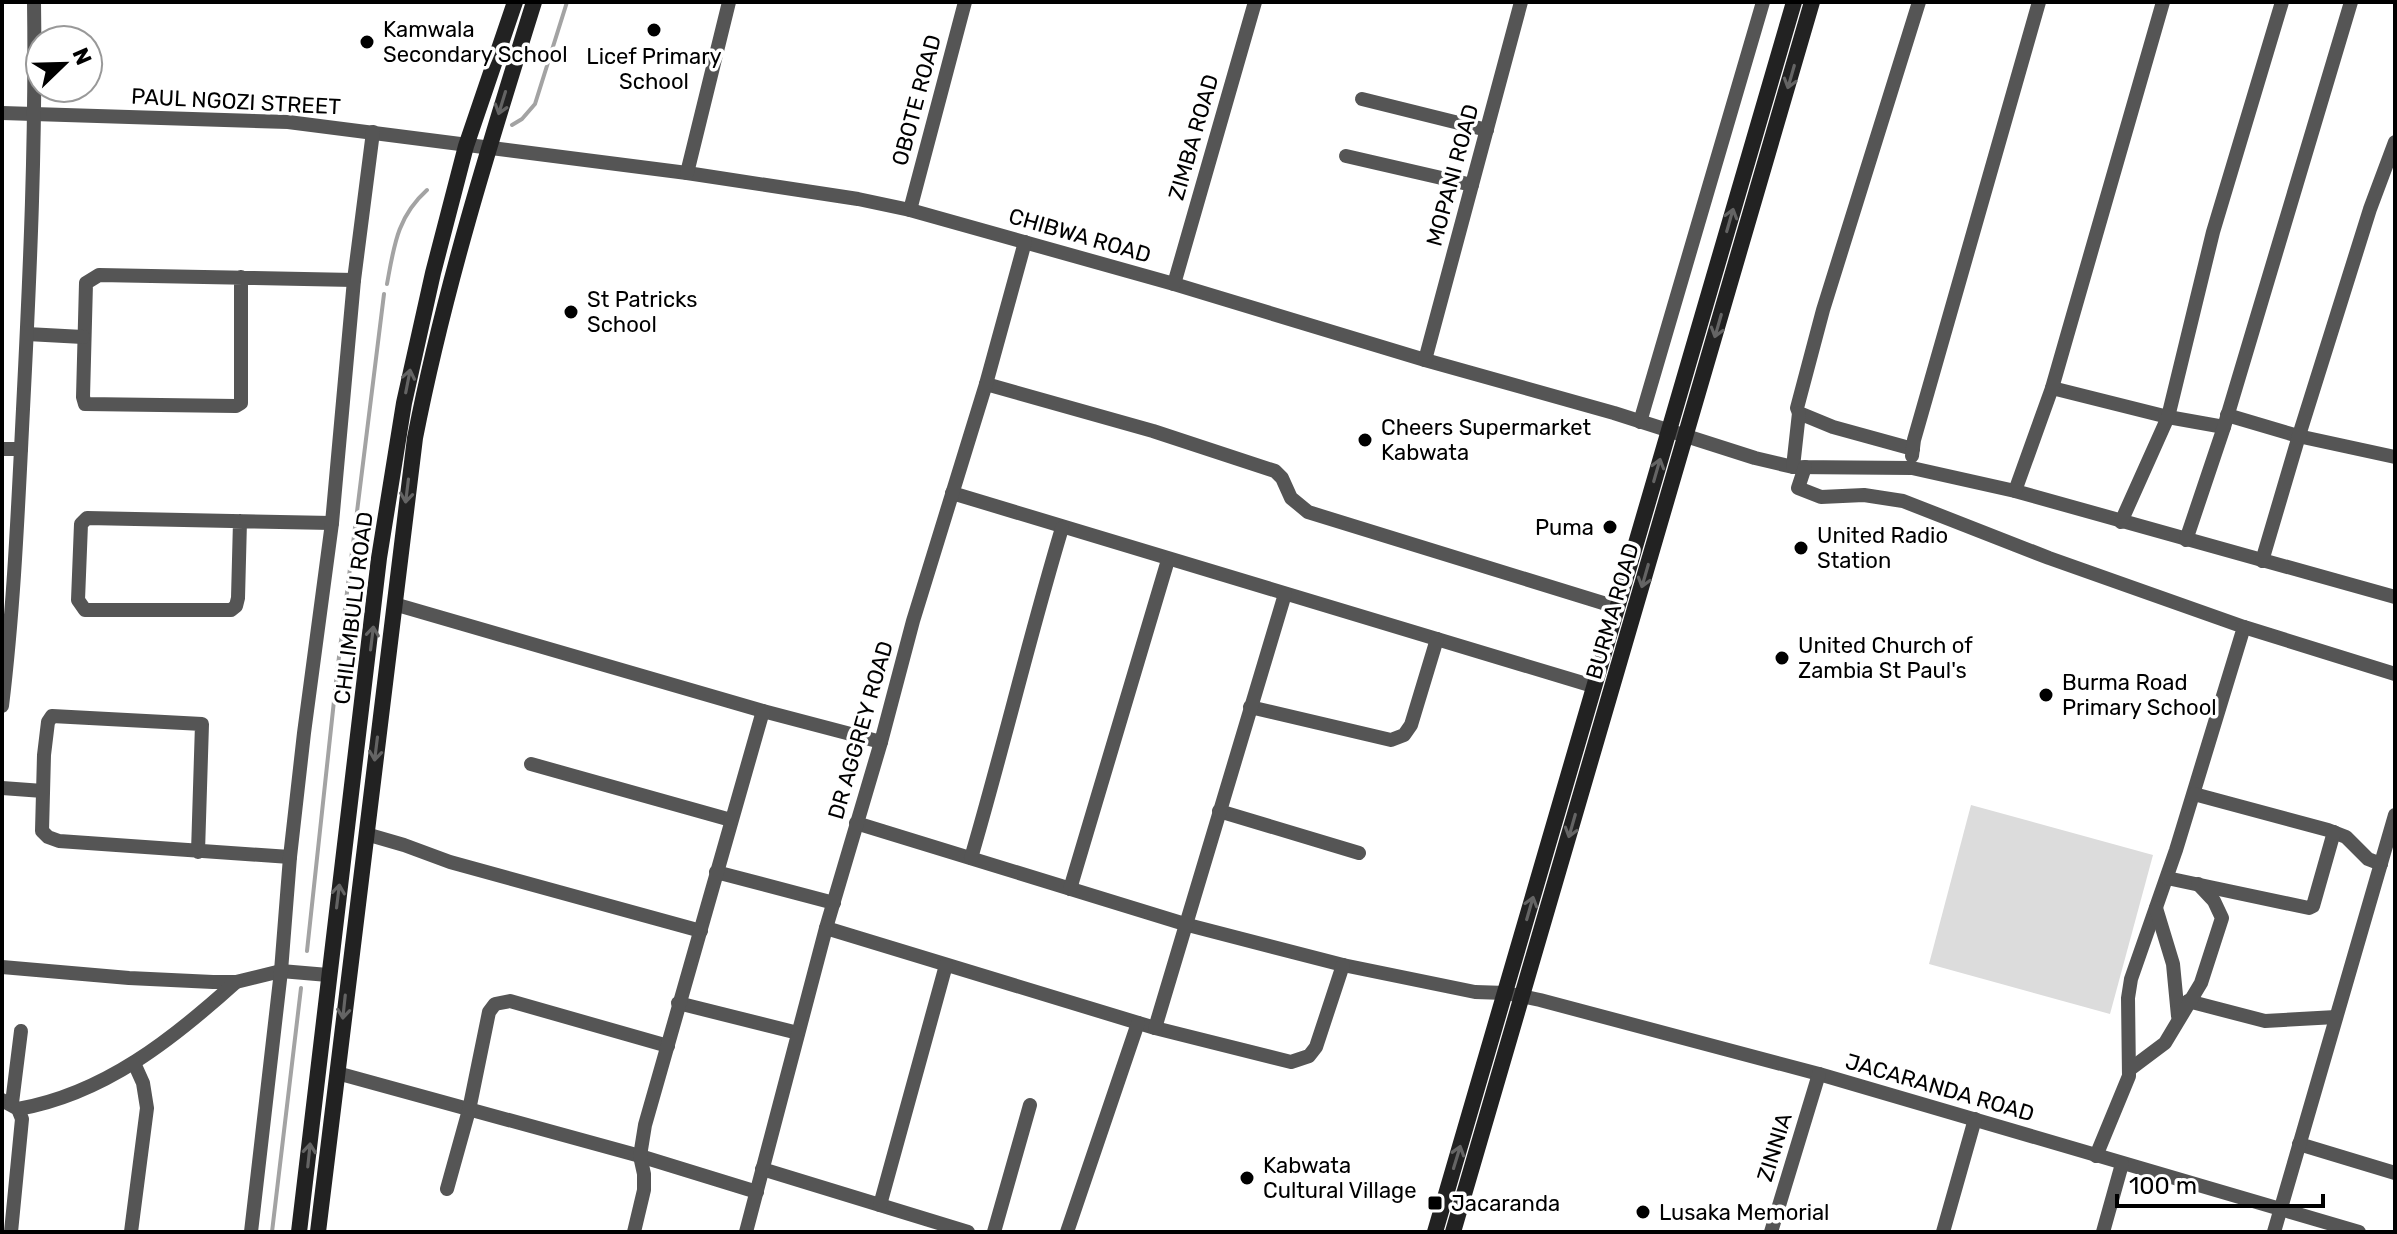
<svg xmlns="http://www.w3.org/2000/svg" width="2397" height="1234" viewBox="0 0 2397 1234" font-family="Rubik,sans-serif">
<rect width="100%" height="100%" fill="#fff"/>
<!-- garden -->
<polygon fill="#dcdcdc" points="1971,805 2153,855 2110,1014 1929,964"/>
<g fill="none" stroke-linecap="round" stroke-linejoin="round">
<!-- stream -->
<g stroke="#a3a3a3" stroke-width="4">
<polyline points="512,125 522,119 535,104 567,2"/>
<path d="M387,284C394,246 397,217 427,190"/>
<polyline points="307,951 337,673 384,294"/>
<polyline points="272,1232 301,988"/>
</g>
<!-- street -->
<g stroke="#555" stroke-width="14">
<polyline points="1362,99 1487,130"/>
<polyline points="2,113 288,122 687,173 858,199 910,210 1174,284 1425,360 1614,413 1755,458 1793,467 1912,468 2015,491 2395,597"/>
<polyline points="1346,156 1472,185"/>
<polyline points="687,173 729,2"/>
<polyline points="910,210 965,2"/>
<polyline points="241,277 241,403 236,406 85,404 83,397 86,283 99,275 354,280"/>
<polyline points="1174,284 1255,2"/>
<polyline points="27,334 83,337"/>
<polyline points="1425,360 1521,2"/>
<polyline points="986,384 1153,431 1275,471 1282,478 1291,498 1308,512 1616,607"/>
<polyline points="2052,388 2168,417 2224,427"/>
<polyline points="2227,415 2298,436 2395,457"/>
<polyline points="1640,422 1763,2"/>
<polyline points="2,449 21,449"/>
<polyline points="1913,449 1833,427 1799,413 1797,408 1823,310 1919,2"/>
<polyline points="1912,456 1914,440 2039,2"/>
<polyline points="1793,467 1799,413"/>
<polyline points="1805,467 1798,488 1821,497 1864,495 1903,501 2049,558 2244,627 2176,850 2131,979 2128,998 2129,1076 2096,1156"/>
<polyline points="2015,491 2052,388 2163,2"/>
<polyline points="952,493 1593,686"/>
<polyline points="240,521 238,598 236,606 231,610 85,610 78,600 81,524 87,518 332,523"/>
<polyline points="2121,522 2168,417 2213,232 2282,2"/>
<polyline points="2186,540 2224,427 2351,2"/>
<polyline points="2262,561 2301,429 2370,209 2395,142"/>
<polyline points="394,604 763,711 881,742"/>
<polyline points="2244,627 2395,674"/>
<path d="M2,706C14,607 18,508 23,409C30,273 36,138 34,2"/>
<polyline points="1250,707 1391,740 1404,735 1411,725 1437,639"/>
<polyline points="531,764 731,820"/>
<polyline points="2,788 43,791"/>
<polyline points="2194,794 2328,830 2346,837 2368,859 2381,864"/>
<polyline points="1219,811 1359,853"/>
<polyline points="856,823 1188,925 1343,965 1475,992 1506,993 1540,1000 1819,1074 2359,1232"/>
<polyline points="366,834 404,845 450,862 701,931"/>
<polyline points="198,852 202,724 52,716 48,722 44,755 42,831 48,837 59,841 290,857"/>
<path d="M971,858C1003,749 1029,638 1062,528"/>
<polyline points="716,872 834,903"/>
<polyline points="2167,878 2309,908 2313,906 2334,832"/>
<polyline points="1070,889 1168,560"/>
<polyline points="2156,908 2173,964 2178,1016"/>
<polyline points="826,928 1155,1028 1291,1062 1309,1056 1316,1047 1343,965"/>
<polyline points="2,967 129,978 213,982 236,982 281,971 328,975"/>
<polyline points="2188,1001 2265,1021 2336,1017"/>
<polyline points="678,1003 798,1033"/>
<polyline points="1155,1028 1285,594"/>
<polyline points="2129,1070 2165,1043 2201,983 2222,918 2214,901 2198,884"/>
<polyline points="337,1073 640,1156 757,1192"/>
<polyline points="2,1100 18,1109 22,1119 11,1232"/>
<polyline points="12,1103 21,1031"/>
<path d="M18,1109C104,1094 173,1039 236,982"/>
<polyline points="2299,1144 2395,1173"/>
<polyline points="762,1169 968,1232"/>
<polyline points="447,1189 469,1110 489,1012 495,1004 510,1001 668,1046"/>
<polyline points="880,1205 946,965"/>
<polyline points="131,1232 147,1108 143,1083 134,1063"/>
<polyline points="251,1232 281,971 290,857 304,733 332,523 354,280 373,132"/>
<polyline points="634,1232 644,1190 644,1174 640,1156 645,1125 763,711"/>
<polyline points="746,1232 826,928 881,742 913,621 986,384 1025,242"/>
<polyline points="994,1232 1030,1105"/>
<polyline points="1067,1232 1138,1023"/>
<polyline points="1771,1232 1819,1074"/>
<polyline points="1943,1232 1975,1119"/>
<polyline points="2103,1232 2122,1164"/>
<polyline points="2274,1232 2395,815"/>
</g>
<!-- secondary -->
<g stroke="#222" stroke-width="16">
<polyline points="299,1232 379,558 404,403 433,273 466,146 515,2"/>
<path d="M318,1232L415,438C444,290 489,146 534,2"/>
<polyline points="1435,1232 1794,2"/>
<polyline points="1453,1232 1812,2"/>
</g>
</g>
<!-- one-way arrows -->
<defs><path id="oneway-shaft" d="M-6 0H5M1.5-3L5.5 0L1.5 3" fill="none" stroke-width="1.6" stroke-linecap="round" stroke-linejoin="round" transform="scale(2)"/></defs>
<g stroke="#646464">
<use href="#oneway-shaft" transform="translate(1791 77) rotate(106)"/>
<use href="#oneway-shaft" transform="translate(502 103) rotate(107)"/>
<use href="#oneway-shaft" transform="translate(1730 220) rotate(-74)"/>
<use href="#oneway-shaft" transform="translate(1718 326) rotate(106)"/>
<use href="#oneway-shaft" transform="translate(408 381) rotate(-79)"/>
<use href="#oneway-shaft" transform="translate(1657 470) rotate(-74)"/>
<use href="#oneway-shaft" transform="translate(407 491) rotate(97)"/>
<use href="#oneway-shaft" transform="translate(1645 576) rotate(106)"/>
<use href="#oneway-shaft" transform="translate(372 638) rotate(-83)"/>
<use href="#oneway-shaft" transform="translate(376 749) rotate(97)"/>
<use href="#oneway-shaft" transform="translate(1572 826) rotate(106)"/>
<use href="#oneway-shaft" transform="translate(338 896) rotate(-83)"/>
<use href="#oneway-shaft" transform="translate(1530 908) rotate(-74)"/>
<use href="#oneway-shaft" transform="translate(344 1007) rotate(96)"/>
<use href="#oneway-shaft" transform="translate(309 1155) rotate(-84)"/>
<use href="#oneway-shaft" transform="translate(1457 1157) rotate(-73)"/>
</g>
<!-- markers -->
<g fill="#000" stroke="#fff" stroke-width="3">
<circle cx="654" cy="30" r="8"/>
<circle cx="367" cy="42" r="8"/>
<circle cx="571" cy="312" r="8"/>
<circle cx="1365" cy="440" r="8"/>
<circle cx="1610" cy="527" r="8"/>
<circle cx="1801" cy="548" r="8"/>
<circle cx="1782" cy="658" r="8"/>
<circle cx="2046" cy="695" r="8"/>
<circle cx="1247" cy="1178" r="8"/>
<rect x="1427" y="1195" width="16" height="16" rx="4"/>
<circle cx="1643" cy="1212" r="8"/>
</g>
<g text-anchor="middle" stroke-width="7" stroke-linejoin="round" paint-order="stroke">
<!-- poi labels -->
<g font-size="22" fill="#000" stroke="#fff" text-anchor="start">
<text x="383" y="37">Kamwala<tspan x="383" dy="25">Secondary School</tspan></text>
<text x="654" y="64" text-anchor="middle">Licef Primary<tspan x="654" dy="25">School</tspan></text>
<text x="587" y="307">St Patricks<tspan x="587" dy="25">School</tspan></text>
<text x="1381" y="435">Cheers Supermarket<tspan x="1381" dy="25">Kabwata</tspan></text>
<text x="1594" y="535" text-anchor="end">Puma</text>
<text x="1817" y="543">United Radio<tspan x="1817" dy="25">Station</tspan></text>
<text x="1798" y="653">United Church of<tspan x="1798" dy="25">Zambia St Paul's</tspan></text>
<text x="2062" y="690">Burma Road<tspan x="2062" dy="25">Primary School</tspan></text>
<text x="1263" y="1173">Kabwata<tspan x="1263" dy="25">Cultural Village</tspan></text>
<text x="1451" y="1211">Jacaranda</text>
<text x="1659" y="1220">Lusaka Memorial</text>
</g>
<!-- street labels -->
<g font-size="22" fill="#000" stroke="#fff">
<text transform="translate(916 100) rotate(-75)" y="8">OBOTE ROAD</text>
<text transform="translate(236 101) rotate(3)" y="8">PAUL NGOZI STREET</text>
<text transform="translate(1193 137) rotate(-74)" y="8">ZIMBA ROAD</text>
<text transform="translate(1452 175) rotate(-75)" y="8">MOPANI ROAD</text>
<text transform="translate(1080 235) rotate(16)" y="8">CHIBWA ROAD</text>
<text transform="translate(353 608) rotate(-83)" y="8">CHILIMBULU ROAD</text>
<text transform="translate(1612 611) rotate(-74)" y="8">BURMA ROAD</text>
<text transform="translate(860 730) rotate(-74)" y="8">DR AGGREY ROAD</text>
<text transform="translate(1940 1087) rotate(16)" y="8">JACARANDA ROAD</text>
<text transform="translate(1774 1147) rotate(-73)" y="8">ZINNIA</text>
</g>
</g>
<!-- border -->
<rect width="2397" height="1234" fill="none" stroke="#000000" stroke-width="8"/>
<!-- north arrow -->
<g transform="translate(64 64) rotate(67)"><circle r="38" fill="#ffffff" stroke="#999999" stroke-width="2"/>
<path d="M0-6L14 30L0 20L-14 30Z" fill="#000000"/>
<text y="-12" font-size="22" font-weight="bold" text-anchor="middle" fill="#000000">N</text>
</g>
<!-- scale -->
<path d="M2117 1194v12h206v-12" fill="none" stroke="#000000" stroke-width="4"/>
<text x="2129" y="1194" font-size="24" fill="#000000" stroke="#ffffff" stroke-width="6" paint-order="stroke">100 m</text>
</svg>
